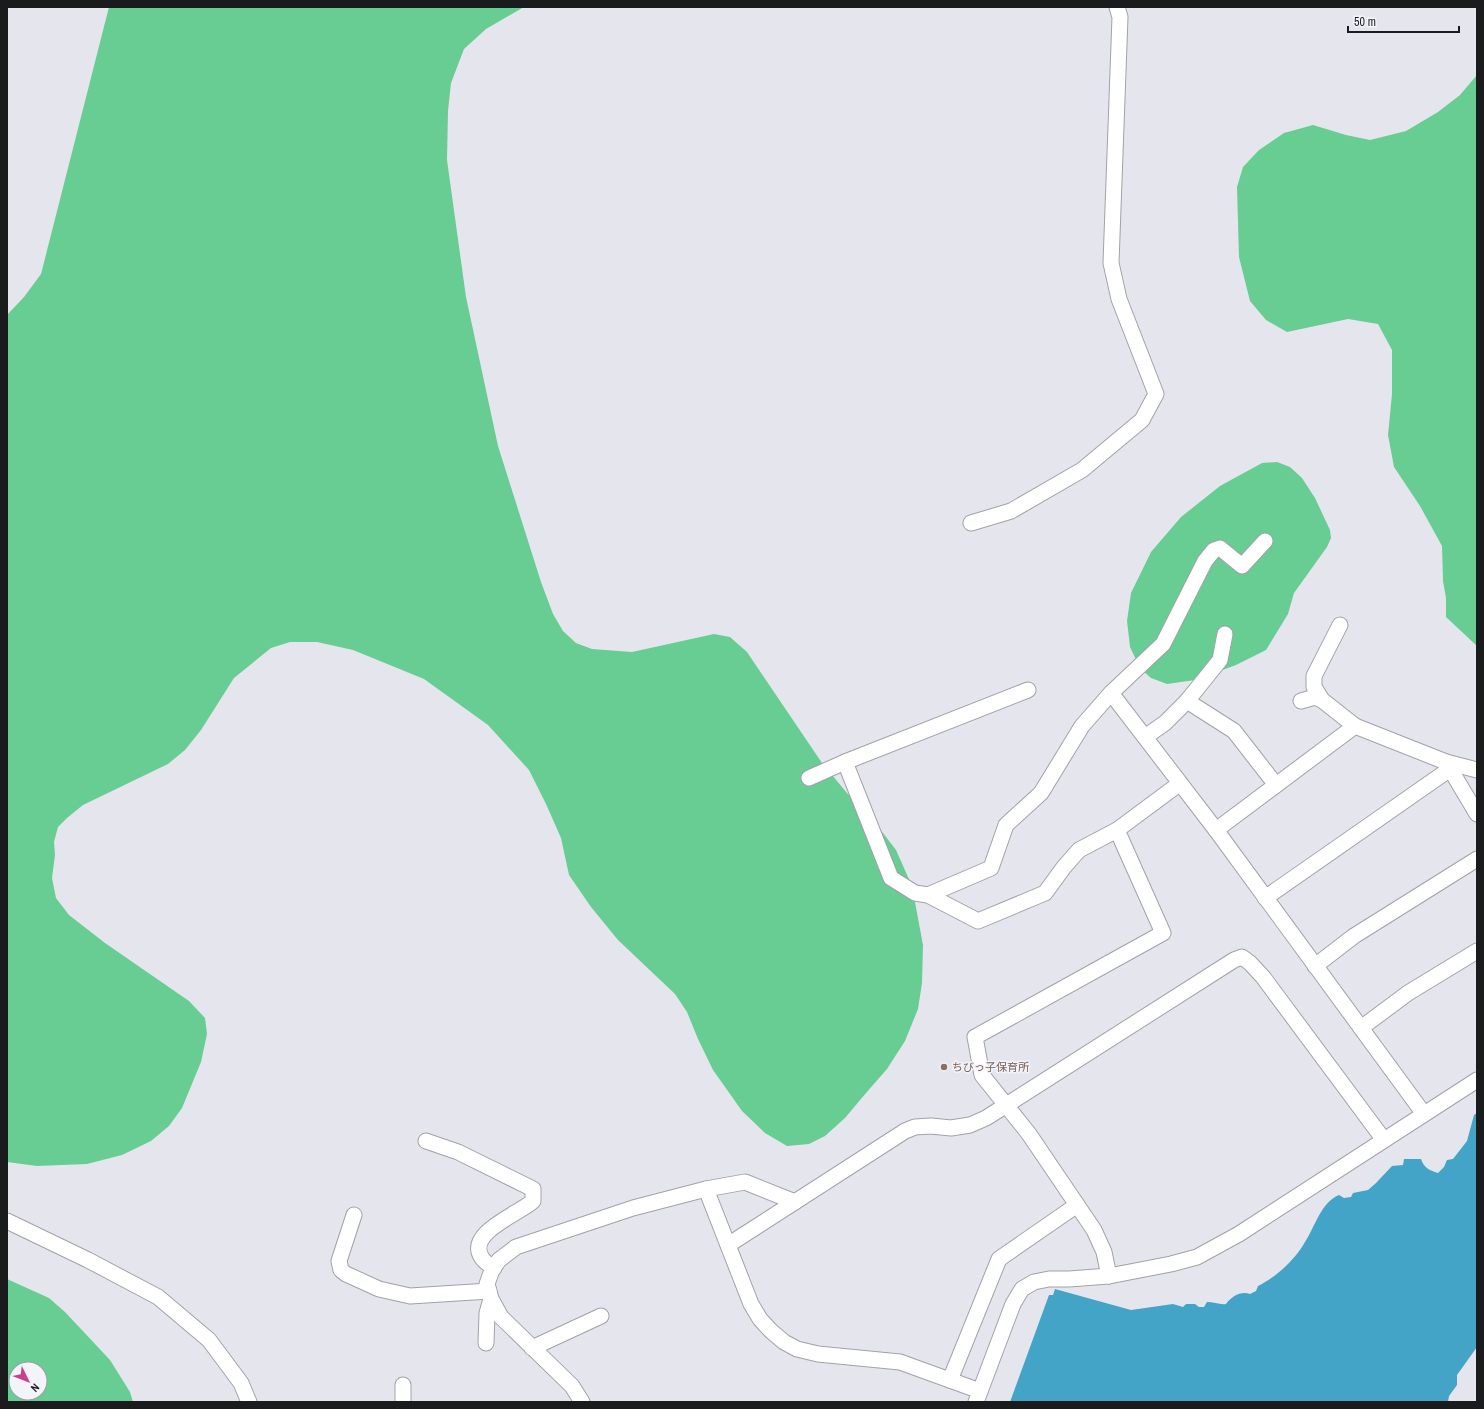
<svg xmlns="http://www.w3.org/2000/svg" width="1484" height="1409" viewBox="0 0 1484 1409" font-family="'Archivo Narrow','Noto Sans JP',sans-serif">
<rect width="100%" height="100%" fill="#e5e6ed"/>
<!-- forest -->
<g fill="#67cd93" fill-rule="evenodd">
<polygon points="109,7 524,7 486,29 464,49 451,83 448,111 447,160 466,297 498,446 541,582 553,614 563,631 576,643 592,649 632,652 714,634 730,637 747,652 822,763 847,793 870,816 896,850 912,886 923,945 922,983 918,1009 905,1041 887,1069 866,1093 845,1118 825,1136 809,1144 787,1146 765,1133 742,1111 713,1070 698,1039 687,1012 675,994 618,940 591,907 569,875 561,838 546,804 529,770 488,725 424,679 353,650 317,642 290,642 271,648 234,678 201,730 185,750 168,764 83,805 67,818 58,827 54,842 55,855 52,878 56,898 69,915 105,943 189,1001 205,1018 207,1034 201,1062 182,1108 169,1126 151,1141 122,1155 87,1164 37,1166 7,1162 7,315 24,297 41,274"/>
<polygon points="1477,75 1477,646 1446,617 1446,598 1443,581 1442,546 1420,506 1394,467 1388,435 1392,394 1392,350 1378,324 1348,319 1287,332 1266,320 1250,301 1239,257 1237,187 1243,167 1259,150 1284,133 1313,125 1346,135 1370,140 1406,131 1438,112 1460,95"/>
<polygon points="1277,462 1290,467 1302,478 1315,498 1330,530 1331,538 1327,547 1294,593 1288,614 1266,650 1236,665 1195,680 1167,684 1151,678 1140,668 1130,647 1127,621 1131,593 1151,552 1181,517 1220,486 1262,463"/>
<path d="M7,1279L49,1298L65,1312L110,1360L130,1392L133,1402H7ZM16,1369H40V1393H16Z"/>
</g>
<!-- water -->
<path fill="#43a4c7" d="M1477,1113V1347L1457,1375V1385L1449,1396L1448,1402H1010L1049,1295H1053L1055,1289L1131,1310L1173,1304L1183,1307L1186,1304H1195L1199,1307H1204L1207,1302C1214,1302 1220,1305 1226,1304C1232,1296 1241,1291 1250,1294L1256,1291L1258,1286C1276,1277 1295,1260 1305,1242C1315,1227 1321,1202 1339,1195L1344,1198L1351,1197L1353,1193L1368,1190L1376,1183L1392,1166L1403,1165L1404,1159H1421C1424,1168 1429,1170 1438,1173L1444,1167L1447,1160L1453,1159L1467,1141L1474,1115Z"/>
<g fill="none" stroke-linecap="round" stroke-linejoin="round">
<!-- minor casing -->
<g stroke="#a1a2a8" stroke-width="17">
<g id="minor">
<polyline points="971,523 1011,511 1082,470 1142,420 1156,394 1119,299 1111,263 1120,17 1117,7"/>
<polyline points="1111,693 1216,830 1424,1114"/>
<polyline points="1322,700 1314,687 1314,676 1340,625"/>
<polyline points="1187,701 1220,660 1225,634"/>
<polyline points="1301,701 1315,697 1322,700 1355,726"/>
<polyline points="1145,737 1165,723 1187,701 1234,731 1276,785"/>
<polyline points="845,762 1028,690"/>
<polyline points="1446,762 1477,814"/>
<polyline points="809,778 845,762 891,878 915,893 928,895 978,921 1045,893 1064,867 1079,850 1117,830"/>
<polyline points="1216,830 1355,726 1446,762 1477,770"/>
<polyline points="928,895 991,868 1006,825 1041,793 1082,726 1111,693 1163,644 1205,561 1214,550 1220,548 1242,566 1265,541"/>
<polyline points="1265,898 1450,769"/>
<polyline points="1315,966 1354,936 1477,859"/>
<polyline points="1361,1028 1408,993 1477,951"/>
<path d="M426,1141L458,1152L533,1189V1201C519,1214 465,1233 482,1258C484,1262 490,1265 494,1268"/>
<polyline points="706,1189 751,1304 760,1319 771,1331 784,1342 797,1349 818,1354 900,1362 980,1391"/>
<polyline points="354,1215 339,1261 341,1270 346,1274 379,1289 410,1296 489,1291"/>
<polyline points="7,1221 88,1260 158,1297 209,1340 241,1383 249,1402"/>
<polyline points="728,1245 905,1131 915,1127 931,1126 951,1128 970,1125 986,1118 1234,960 1242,957 1250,963 1263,977 1384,1140"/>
<polyline points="1109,1276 1104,1252 1094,1230 1029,1134 982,1075 975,1037 1163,933 1117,830 1179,784"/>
<polyline points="486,1343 487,1313 491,1299"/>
<polyline points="532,1348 601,1316"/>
<polyline points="950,1380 999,1259 1077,1205"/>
<polyline points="403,1402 403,1385"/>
<polyline points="582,1402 572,1386 501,1317 491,1299 487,1284 492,1270 499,1260 516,1247 633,1208 706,1189 745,1182 795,1202"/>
<polyline points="976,1402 1013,1304 1022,1289 1034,1282 1049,1279 1069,1279 1109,1276 1171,1264 1197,1257 1239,1234 1477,1080"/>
</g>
</g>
<!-- minor -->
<use href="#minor" stroke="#fff" stroke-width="15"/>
</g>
<!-- markers -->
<circle fill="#8d6e63" stroke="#f3f3fa" stroke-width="1.5" cx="944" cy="1067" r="4"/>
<g text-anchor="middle" stroke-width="3" stroke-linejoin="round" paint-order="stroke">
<!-- education labels -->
<g font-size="11" fill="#785e54" stroke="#f3f3fa" text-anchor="start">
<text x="952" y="1071">ちびっ子保育所</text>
</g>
</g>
<!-- border -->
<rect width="1484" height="1409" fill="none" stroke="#1a1b1d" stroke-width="16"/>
<!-- north arrow -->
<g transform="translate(28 1381) rotate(133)"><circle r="19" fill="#f3f3fa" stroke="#9c9da2"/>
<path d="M0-3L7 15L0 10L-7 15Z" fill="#c64389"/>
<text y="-6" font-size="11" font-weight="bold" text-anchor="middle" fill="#1a1b1d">N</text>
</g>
<!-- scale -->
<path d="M1348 26v6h111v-6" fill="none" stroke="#1a1b1d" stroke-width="2"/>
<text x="1354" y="26" font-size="12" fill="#1a1b1d" stroke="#f3f3fa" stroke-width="3" paint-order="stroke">50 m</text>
</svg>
